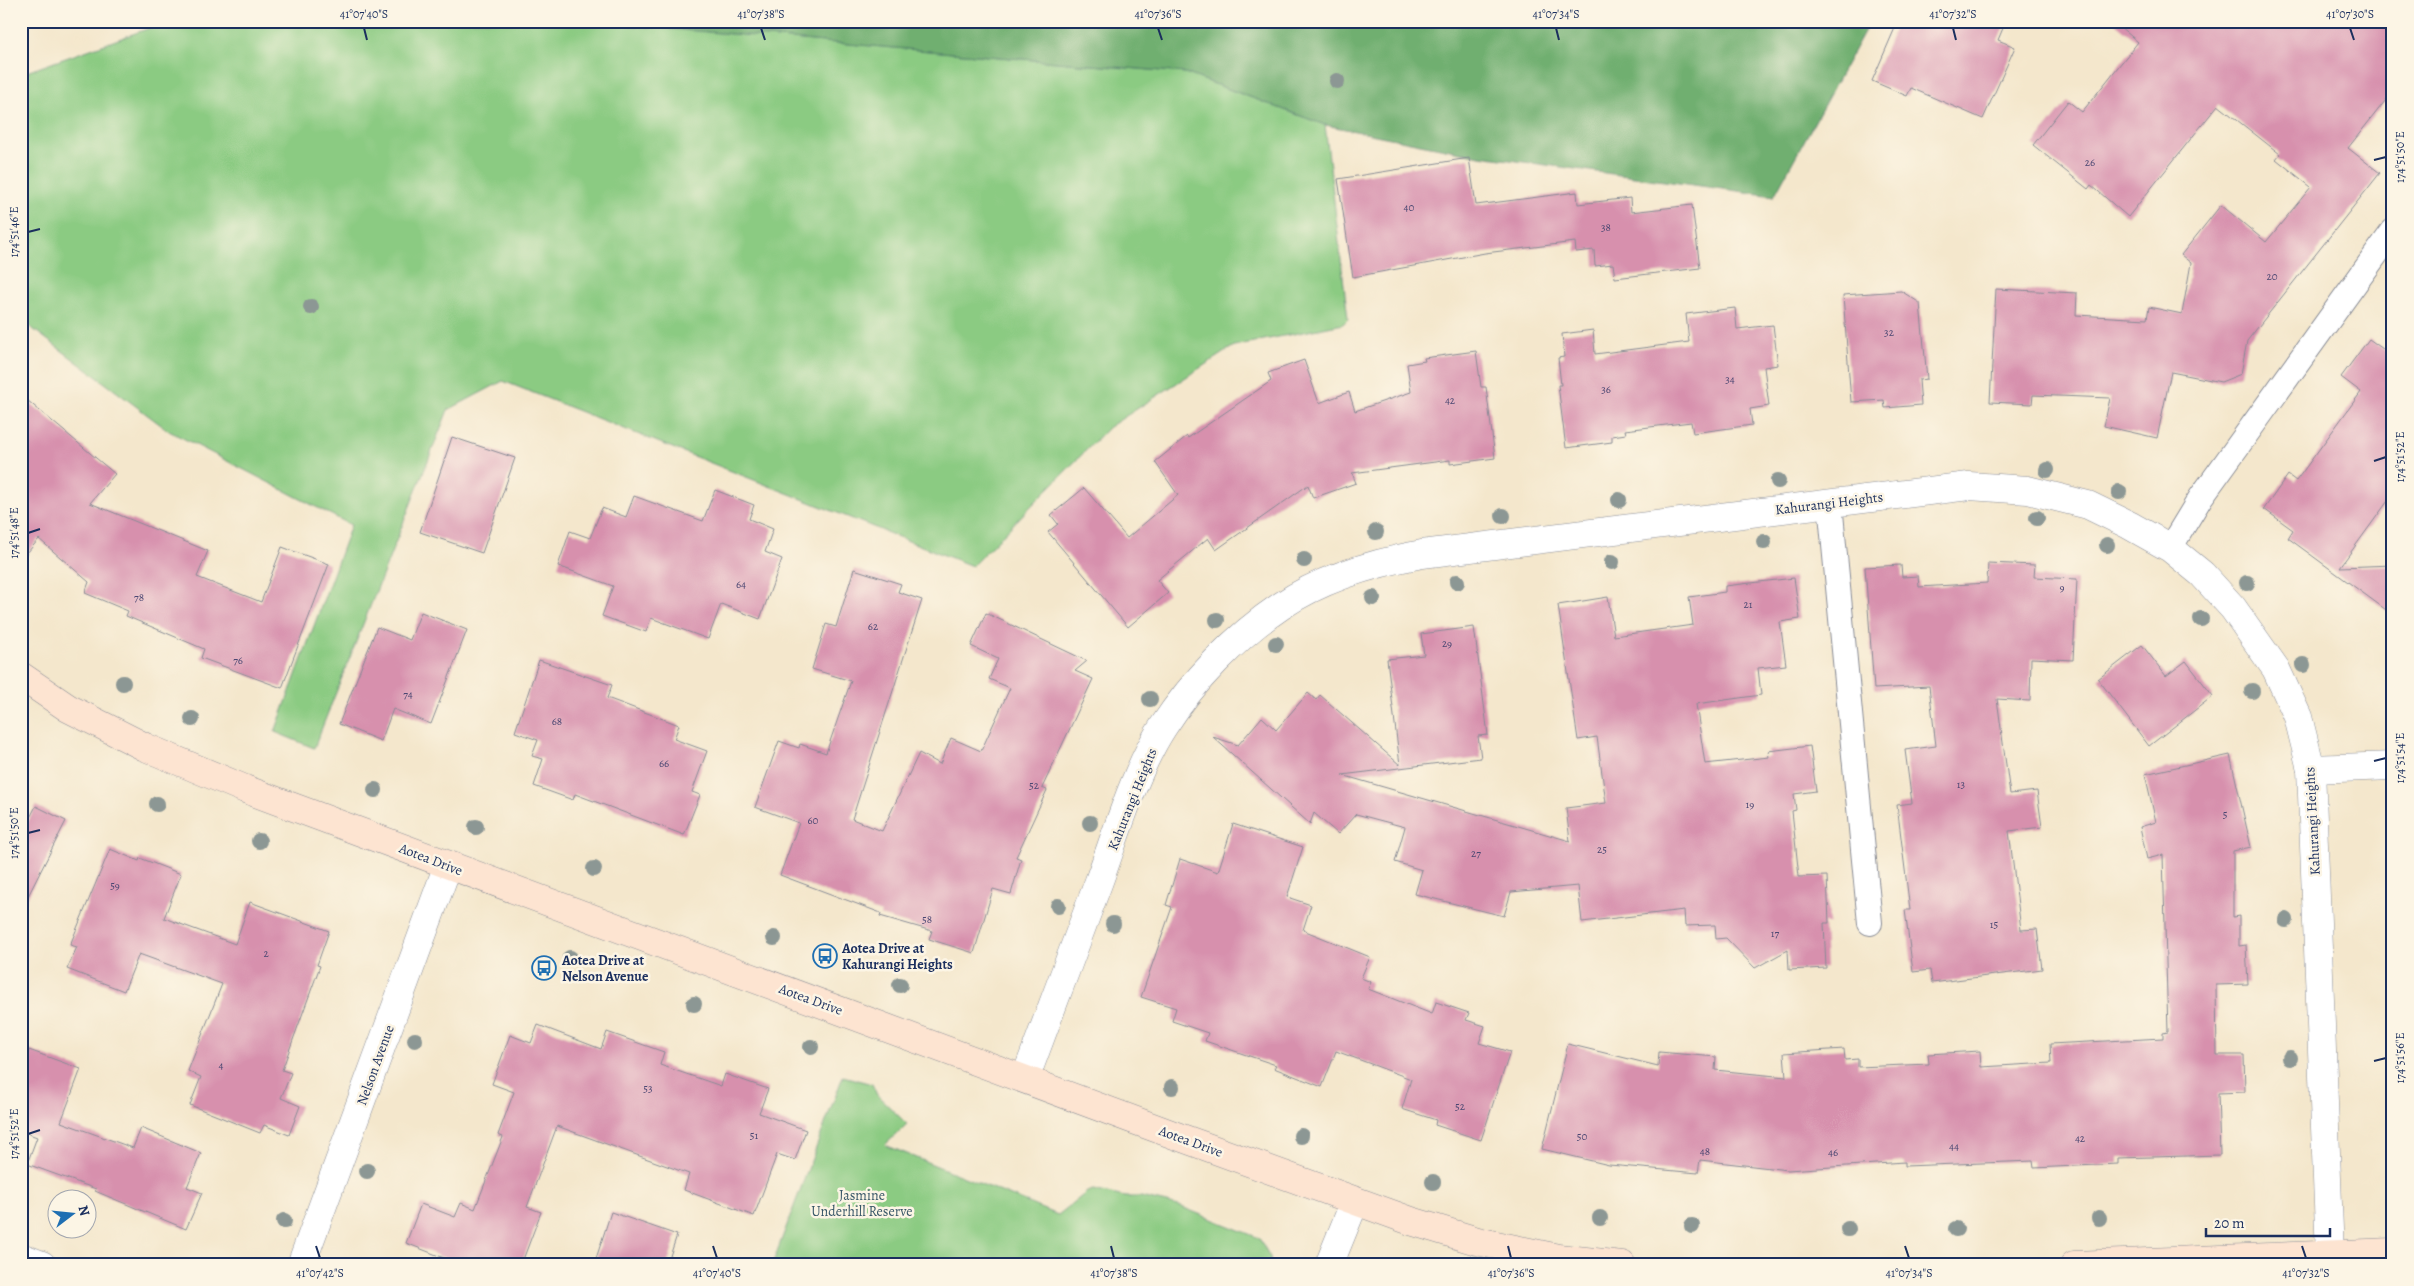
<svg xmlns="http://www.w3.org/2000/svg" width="2414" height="1286" viewBox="0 0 2414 1286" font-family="Alegreya,serif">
<rect width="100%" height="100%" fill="#fcf5e5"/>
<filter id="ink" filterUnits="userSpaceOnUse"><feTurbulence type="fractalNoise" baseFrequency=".02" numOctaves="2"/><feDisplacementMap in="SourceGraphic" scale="10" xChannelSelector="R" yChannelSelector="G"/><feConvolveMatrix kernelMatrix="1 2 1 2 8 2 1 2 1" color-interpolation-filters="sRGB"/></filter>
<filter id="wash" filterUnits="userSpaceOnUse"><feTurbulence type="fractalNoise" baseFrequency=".0096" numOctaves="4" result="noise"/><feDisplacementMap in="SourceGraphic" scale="20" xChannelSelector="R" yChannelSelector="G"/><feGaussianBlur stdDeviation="1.12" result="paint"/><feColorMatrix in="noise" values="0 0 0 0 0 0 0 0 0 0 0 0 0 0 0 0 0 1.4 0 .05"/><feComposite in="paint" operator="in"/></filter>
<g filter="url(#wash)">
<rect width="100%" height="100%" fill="#f4e7cc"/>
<!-- green -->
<g fill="#8bcb82" stroke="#537d70">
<polygon points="169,21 581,21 1185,73 1325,125 1348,319 1343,324 1234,346 1109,427 972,566 503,381 448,410 314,748 275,732 351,525 169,431 21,320 21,74"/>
<polygon points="843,1076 872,1084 877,1095 907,1124 885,1145 1058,1215 1087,1192 1093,1190 1125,1197 1141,1197 1179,1206 1259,1238 1270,1257 1271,1265 772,1265"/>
</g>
<!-- forest -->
<polygon fill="#70af70" stroke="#466f67" points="581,21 1870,21 1774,196 1480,156 1325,125 1185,73"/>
<g id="blocks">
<!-- building -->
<g fill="#d790ad">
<polygon points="1898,21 2006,21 1998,40 2015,47 1983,119 1911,88 1907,96 1872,81"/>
<polygon points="2113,21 2393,21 2393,91 2348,148 2380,173 2247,341 2241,374 2221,382 2171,372 2157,438 2104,426 2110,398 2033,395 2032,404 1990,402 1996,289 2077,293 2076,315 2147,319 2149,307 2182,314 2191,263 2181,255 2221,205 2266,242 2311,187 2276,159 2280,154 2218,105 2128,217 2091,185 2088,189 2033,145 2068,101 2082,112 2138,42"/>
<polygon points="1469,158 1476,205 1577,192 1578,204 1630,198 1631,212 1692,205 1700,268 1615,278 1613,264 1595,266 1594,250 1576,252 1575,242 1485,253 1353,277 1338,179"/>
<polygon points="1901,291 1920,303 1927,379 1919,380 1921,405 1885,408 1884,400 1851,402 1843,295"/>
<polygon points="1735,308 1737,329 1773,325 1778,365 1764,367 1769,406 1750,409 1752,425 1693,433 1691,422 1625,430 1626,434 1612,436 1612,442 1566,448 1558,385 1561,385 1558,358 1564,357 1562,334 1593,330 1595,354 1689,342 1686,314"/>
<polygon points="2369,339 2390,354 2393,349 2393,494 2340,567 2393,565 2393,615 2288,538 2293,530 2264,509 2288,475 2296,481 2361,392 2341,377"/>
<polygon points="1476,351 1481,387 1486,387 1495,458 1450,464 1450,460 1352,473 1356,483 1313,498 1308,485 1216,550 1208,538 1157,580 1168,593 1128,627 1048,532 1058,524 1051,515 1084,488 1127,538 1178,495 1155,462 1187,436 1188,438 1271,381 1268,373 1304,360 1319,403 1349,392 1355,411 1411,392 1407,364 1425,361 1424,358"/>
<polygon points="21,395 115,474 90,503 208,551 197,577 261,602 282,547 329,564 282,688 201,658 204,649 126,616 128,611 85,593 89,582 39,539 21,560"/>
<polygon points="452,437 515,458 482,553 420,532"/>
<polygon points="715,490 754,505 749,519 773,529 765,552 782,559 760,619 721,604 708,639 651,618 646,632 602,616 613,586 558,566 570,531 590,538 602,508 626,517 634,496 703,521"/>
<polygon points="1988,563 2035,565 2034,577 2077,579 2073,660 2031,658 2030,701 1997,699 2010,794 2037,791 2042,827 2009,831 2021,930 2037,929 2042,969 1932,983 1930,970 1913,972 1905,910 1910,910 1897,805 1912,803 1905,750 1936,746 1929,686 1874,689 1865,567 1901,565 1902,577 1918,576 1919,587 1987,583"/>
<polygon points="854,569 901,584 898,592 922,600 852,819 882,831 919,753 940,764 951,738 981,751 1010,688 989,679 998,659 971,646 986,613 1087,661 1075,671 1093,679 1042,788 1047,790 1016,857 1021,859 1011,894 993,889 974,953 929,939 932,931 880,916 881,913 780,875 799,823 755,807 779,741 799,748 800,744 826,753 851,681 812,669 826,624 836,627"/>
<polygon points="1794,578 1800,619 1780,622 1786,665 1758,668 1761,695 1696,704 1705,764 1769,757 1768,751 1810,746 1816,791 1794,794 1796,810 1792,811 1799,877 1827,876 1829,923 1824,923 1826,968 1789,970 1788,950 1755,968 1726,938 1716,939 1715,925 1685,926 1684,910 1582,922 1578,886 1511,892 1504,916 1415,894 1422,870 1395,862 1405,827 1356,814 1338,834 1314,813 1310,824 1213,737 1238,745 1262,717 1276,730 1308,693 1316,700 1320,695 1400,765 1387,659 1424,655 1421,634 1474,627 1488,735 1478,736 1481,758 1342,775 1570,841 1566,808 1606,803 1597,737 1578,740 1558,605 1608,597 1614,636 1693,625 1689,597 1725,592 1725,586"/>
<polygon points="421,612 467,630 431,724 393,709 381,741 339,724 377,627 410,640"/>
<polygon points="2142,645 2166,676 2186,661 2213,696 2149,746 2098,679"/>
<polygon points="539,660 612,685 607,698 679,725 674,739 707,751 692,792 700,795 684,835 575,794 573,800 534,786 543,759 532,756 538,740 515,732"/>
<polygon points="2230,755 2251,847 2233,851 2233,917 2239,916 2239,946 2246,945 2248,984 2216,985 2217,1055 2244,1055 2245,1092 2218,1093 2220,1155 2118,1158 2118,1164 2034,1168 2033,1161 1905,1166 1905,1162 1788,1170 1700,1160 1698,1173 1609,1165 1542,1149 1568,1044 1658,1066 1659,1052 1716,1057 1715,1070 1786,1077 1784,1053 1844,1049 1845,1060 1858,1059 1858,1067 1929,1064 1928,1054 1980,1051 1981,1067 2051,1063 2050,1044 2163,1038 2163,1033 2168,1032 2163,855 2147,859 2140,827 2156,822 2145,774"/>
<polygon points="36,806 66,821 21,910 21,835"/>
<polygon points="1233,824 1303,847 1287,897 1311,905 1303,930 1370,957 1361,978 1371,982 1368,989 1432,1014 1436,1002 1469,1013 1466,1020 1485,1026 1479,1043 1510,1052 1481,1140 1435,1125 1436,1120 1402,1109 1411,1079 1336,1051 1322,1087 1274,1068 1276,1065 1205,1041 1208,1033 1172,1021 1176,1008 1141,997 1172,907 1166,905 1180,859 1218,872"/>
<polygon points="110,849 139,861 140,858 181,874 164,918 235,944 250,902 329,931 317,965 320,966 282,1070 291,1073 281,1098 300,1106 289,1135 264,1125 260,1133 190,1105 201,1077 188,1071 222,984 139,954 124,991 67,969 77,947 70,945"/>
<polygon points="538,1025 601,1049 607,1032 664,1052 660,1065 721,1086 725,1074 768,1089 759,1113 806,1130 795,1160 777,1154 754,1216 684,1190 689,1174 557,1126 527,1207 541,1212 521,1265 462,1265 406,1243 421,1204 455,1217 461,1203 475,1209 503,1137 498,1135 514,1092 492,1084 510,1035 531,1043"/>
<polygon points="29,1050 81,1069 61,1122 133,1148 141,1128 201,1153 187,1187 202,1193 186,1229 95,1191 96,1189 27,1164 37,1137 21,1131 21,1071"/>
<polygon points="611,1212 677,1235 667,1265 594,1265"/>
</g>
</g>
</g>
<g filter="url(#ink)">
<use href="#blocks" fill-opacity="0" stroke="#888b95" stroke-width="1"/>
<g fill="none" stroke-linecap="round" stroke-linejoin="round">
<!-- lane casing -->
<g stroke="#888b95" stroke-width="26">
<g id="lane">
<polyline points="1830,503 1870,923"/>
<polyline points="2170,548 2201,497 2393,231"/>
</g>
</g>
<!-- street casing -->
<g stroke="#888b95" stroke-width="29">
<g id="street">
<polyline points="2311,769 2393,766"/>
<path d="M1025,1079C1050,1013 1074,947 1099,881C1117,832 1135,770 1163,727C1193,681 1235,637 1281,606C1322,578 1374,563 1422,554L1969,486L2028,490L2088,505L2129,525L2170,548L2202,574L2233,608L2276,669L2298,717L2311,769L2330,1255"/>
<polyline points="21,1257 42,1265"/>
<polyline points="301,1265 448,865"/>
<polyline points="1329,1265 1355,1201"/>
</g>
</g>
<!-- secondary casing -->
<g stroke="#888b95" stroke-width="29">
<g id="secondary">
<polyline points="21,676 68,708 145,747 245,789 1174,1135 1411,1221 1477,1241 1558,1258 1622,1265"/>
<polyline points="2074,1265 2393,1252"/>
</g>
</g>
<!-- lane -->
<use href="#lane" stroke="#fff" stroke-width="24"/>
<!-- street -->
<use href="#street" stroke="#fff" stroke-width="28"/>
<!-- secondary -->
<use href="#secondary" stroke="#fde4d1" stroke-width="28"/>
</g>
<!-- trees -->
<g fill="#8c9794">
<circle cx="1337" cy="81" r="8"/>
<circle cx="311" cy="307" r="8"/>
<circle cx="2047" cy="470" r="8"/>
<circle cx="1778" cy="481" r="8"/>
<circle cx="2119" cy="492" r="8"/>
<circle cx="1619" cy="500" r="8"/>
<circle cx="1503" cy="516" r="8"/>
<circle cx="2037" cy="518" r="8"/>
<circle cx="1376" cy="532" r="8"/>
<circle cx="1764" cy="542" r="8"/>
<circle cx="2107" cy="545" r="8"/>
<circle cx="1304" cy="560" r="8"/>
<circle cx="1612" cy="562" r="8"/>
<circle cx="1457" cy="582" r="8"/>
<circle cx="2247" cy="583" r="8"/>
<circle cx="1373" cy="598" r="8"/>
<circle cx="2201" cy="619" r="8"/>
<circle cx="1217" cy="620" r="8"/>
<circle cx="1276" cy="644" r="8"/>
<circle cx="2303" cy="665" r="8"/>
<circle cx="123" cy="683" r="8"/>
<circle cx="2252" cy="691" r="8"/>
<circle cx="1150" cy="699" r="8"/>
<circle cx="192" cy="719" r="8"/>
<circle cx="375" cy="790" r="8"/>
<circle cx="157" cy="804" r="8"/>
<circle cx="1090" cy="823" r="8"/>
<circle cx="476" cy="827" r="8"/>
<circle cx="259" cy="841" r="8"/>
<circle cx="594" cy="869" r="8"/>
<circle cx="1058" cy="906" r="8"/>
<circle cx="2286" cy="920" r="8"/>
<circle cx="1113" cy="924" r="8"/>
<circle cx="774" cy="938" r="8"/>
<circle cx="570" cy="958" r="8"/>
<circle cx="900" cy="985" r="8"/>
<circle cx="694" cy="1004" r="8"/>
<circle cx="415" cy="1040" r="8"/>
<circle cx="811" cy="1047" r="8"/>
<circle cx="2290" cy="1058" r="8"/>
<circle cx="1172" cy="1087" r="8"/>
<circle cx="1301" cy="1136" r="8"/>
<circle cx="367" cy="1171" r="8"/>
<circle cx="1433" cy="1182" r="8"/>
<circle cx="1600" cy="1218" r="8"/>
<circle cx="2099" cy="1218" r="8"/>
<circle cx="284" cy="1221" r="8"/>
<circle cx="1692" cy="1226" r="8"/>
<circle cx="1848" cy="1229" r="8"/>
<circle cx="1956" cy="1229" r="8"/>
</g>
</g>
<!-- ticks -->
<path fill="none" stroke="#1b2f5e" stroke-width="2" d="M364,28L367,40M761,28L765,40M1158,28L1162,40M1556,28L1559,40M1953,28L1956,40M2350,28L2354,40M2374,160L2386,157M28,232L40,229M2374,461L2386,457M28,533L40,529M2374,761L2386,758M28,833L40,830M2374,1061L2386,1058M28,1134L40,1130M316,1246L320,1258M713,1246L717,1258M1111,1246L1114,1258M1508,1246L1511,1258M1905,1246L1909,1258M2302,1246L2306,1258"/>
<!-- icons -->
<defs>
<g id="bus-ring" transform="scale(1.25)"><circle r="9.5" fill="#fcf5e5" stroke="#1f6fb2" stroke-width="1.5"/><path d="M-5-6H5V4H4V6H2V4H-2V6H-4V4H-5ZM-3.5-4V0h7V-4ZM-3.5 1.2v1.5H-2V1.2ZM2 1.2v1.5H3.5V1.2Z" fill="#1f6fb2"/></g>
</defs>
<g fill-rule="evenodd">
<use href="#bus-ring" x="825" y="956"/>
<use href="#bus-ring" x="544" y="968"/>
</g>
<g text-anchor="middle" stroke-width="5" stroke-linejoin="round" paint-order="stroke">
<!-- number labels -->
<g font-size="11" fill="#4a4772">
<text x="2090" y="166">26</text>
<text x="1409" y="211">40</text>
<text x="1606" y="231">38</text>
<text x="2272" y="280">20</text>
<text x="1889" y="336">32</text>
<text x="1730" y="383">34</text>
<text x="1606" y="393">36</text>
<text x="1450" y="404">42</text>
<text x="741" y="588">64</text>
<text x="2062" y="591">9</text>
<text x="139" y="601">78</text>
<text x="1748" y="608">21</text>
<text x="873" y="630">62</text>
<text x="1447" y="647">29</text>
<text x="238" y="664">76</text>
<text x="408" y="698">74</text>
<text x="557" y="725">68</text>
<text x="664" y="767">66</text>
<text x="1961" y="788">13</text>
<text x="1034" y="789">52</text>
<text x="1750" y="808">19</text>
<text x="2225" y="818">5</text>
<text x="813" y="824">60</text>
<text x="1602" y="853">25</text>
<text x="1476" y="857">27</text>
<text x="115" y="889">59</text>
<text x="927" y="923">58</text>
<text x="1994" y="928">15</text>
<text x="1775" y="937">17</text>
<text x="266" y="957">2</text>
<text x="221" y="1069">4</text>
<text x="648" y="1092">53</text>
<text x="1460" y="1110">52</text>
<text x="754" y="1139">51</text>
<text x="1582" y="1140">50</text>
<text x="2080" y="1142">42</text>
<text x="1954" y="1150">44</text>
<text x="1705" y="1155">48</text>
<text x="1833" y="1156">46</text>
</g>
<!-- street labels -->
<g font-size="14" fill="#1b2f5e" stroke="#fcf5e5">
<text transform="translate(1829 503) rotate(-7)" y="5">Kahurangi Heights</text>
<text transform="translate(1132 799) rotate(-68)" y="5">Kahurangi Heights</text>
<text transform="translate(2312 821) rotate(-93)" y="5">Kahurangi Heights</text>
<text transform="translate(431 859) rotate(21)" y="5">Aotea Drive</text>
<text transform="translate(811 999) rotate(20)" y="5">Aotea Drive</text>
<text transform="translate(375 1065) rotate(-70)" y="5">Nelson Avenue</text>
<text transform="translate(1191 1141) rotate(20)" y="5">Aotea Drive</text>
</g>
<!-- poi labels -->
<g font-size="14" font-weight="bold" fill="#1b2f5e" stroke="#fcf5e5" text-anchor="start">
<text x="842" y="953">Aotea Drive at<tspan x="842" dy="16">Kahurangi Heights</tspan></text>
<text x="562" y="965">Aotea Drive at<tspan x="562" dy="16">Nelson Avenue</tspan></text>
</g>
<!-- park labels -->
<g font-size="14" fill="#375667" stroke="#fcf5e5">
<text x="862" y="1200">Jasmine<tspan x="862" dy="16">Underhill Reserve</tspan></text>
</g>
</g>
<!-- margin -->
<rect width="2414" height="1286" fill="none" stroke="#fcf5e5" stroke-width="55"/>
<!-- north arrow -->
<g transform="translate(72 1214) rotate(74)"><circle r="24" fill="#fcf5e5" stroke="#a2a6af"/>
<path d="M0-4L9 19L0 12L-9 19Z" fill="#1f6fb2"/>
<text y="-8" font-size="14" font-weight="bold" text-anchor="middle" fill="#1b2f5e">N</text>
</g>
<!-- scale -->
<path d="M2206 1228v8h124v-8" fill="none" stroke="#1b2f5e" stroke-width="2.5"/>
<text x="2214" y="1228" font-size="15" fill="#1b2f5e" stroke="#fcf5e5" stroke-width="4" paint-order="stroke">20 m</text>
<rect x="28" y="28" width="2358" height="1230" fill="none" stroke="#1b2f5e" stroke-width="2"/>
<g font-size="12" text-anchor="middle" fill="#1b2f5e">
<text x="364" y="18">41°07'40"S</text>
<text x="761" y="18">41°07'38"S</text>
<text x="1158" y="18">41°07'36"S</text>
<text x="1556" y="18">41°07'34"S</text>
<text x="1953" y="18">41°07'32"S</text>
<text x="2350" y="18">41°07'30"S</text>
<text transform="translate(2400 157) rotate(-90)" y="4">174°51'50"E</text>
<text transform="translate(14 232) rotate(-90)" y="4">174°51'46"E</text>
<text transform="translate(2400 457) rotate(-90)" y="4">174°51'52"E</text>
<text transform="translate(14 533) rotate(-90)" y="4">174°51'48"E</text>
<text transform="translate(2400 758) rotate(-90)" y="4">174°51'54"E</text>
<text transform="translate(14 833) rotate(-90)" y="4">174°51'50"E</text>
<text transform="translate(2400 1058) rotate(-90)" y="4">174°51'56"E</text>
<text transform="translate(14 1134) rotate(-90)" y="4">174°51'52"E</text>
<text x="320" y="1277">41°07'42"S</text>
<text x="717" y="1277">41°07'40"S</text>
<text x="1114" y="1277">41°07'38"S</text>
<text x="1511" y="1277">41°07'36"S</text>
<text x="1909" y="1277">41°07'34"S</text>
<text x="2306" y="1277">41°07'32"S</text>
</g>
</svg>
